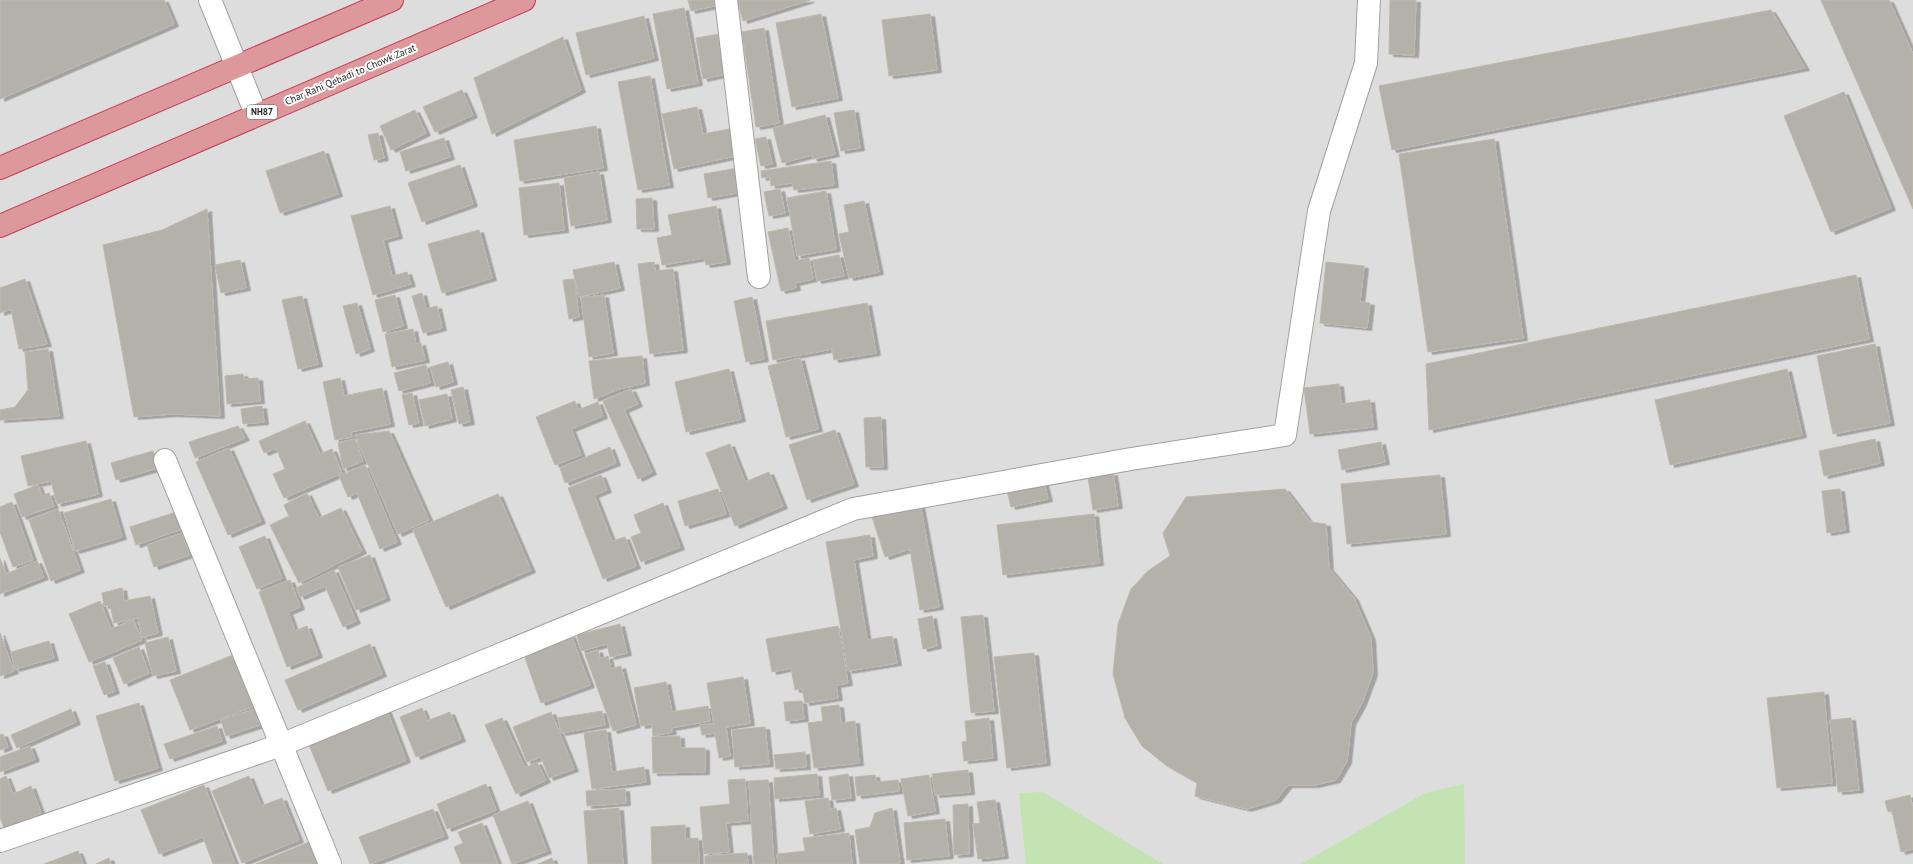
<svg xmlns="http://www.w3.org/2000/svg" width="1913" height="864" viewBox="0 0 1913 864" font-family="'PT Sans',sans-serif">
<defs>
<filter id="shadow"><feDropShadow dx="4.5" dy="2.5" stdDeviation="0" flood-color="#0004"/></filter>
</defs>
<rect width="100%" height="100%" fill="#efede7"/>
<!-- residential -->
<rect fill="#ddd" x="0" y="0" width="1913" height="864"/>
<!-- grass -->
<g fill="#c4e3b3">
<polygon points="1464,784 1465,864 1301,864 1425,793"/>
<polygon points="1043,792 1163,864 1026,864 1019,793"/>
</g>
<!-- building -->
<g fill="#b4b0aa" stroke="#bfb7ab" filter="url(#shadow)">
<polygon points="0,0 164,0 174,24 0,99"/>
<polygon points="688,0 722,0 723,4 691,11"/>
<polygon points="737,0 810,0 743,21"/>
<polygon points="1390,0 1416,0 1414,55 1389,54"/>
<polygon points="1821,0 1889,0 1913,54 1913,209"/>
<polygon points="684,8 698,83 667,89 653,14"/>
<polygon points="1771,10 1805,68 1392,150 1379,86"/>
<polygon points="821,14 838,98 792,107 776,23"/>
<polygon points="930,14 937,70 889,76 882,20"/>
<polygon points="644,16 654,58 586,75 576,33"/>
<polygon points="764,28 779,123 756,127 742,32"/>
<polygon points="719,34 726,74 703,79 696,38"/>
<polygon points="563,37 581,90 492,134 474,78"/>
<polygon points="650,76 669,185 638,190 618,82"/>
<polygon points="462,90 473,115 435,132 423,107"/>
<polygon points="1844,92 1891,208 1831,232 1784,116"/>
<polygon points="697,107 703,134 734,128 740,155 674,169 662,114"/>
<polygon points="415,110 426,133 391,150 380,126"/>
<polygon points="854,110 860,148 841,151 834,113"/>
<polygon points="825,115 835,154 813,159 812,155 782,163 773,128"/>
<polygon points="596,126 603,168 520,181 514,140"/>
<polygon points="378,133 384,158 374,160 368,135"/>
<polygon points="766,137 772,164 761,166 755,139"/>
<polygon points="444,138 450,157 406,171 400,152"/>
<polygon points="1494,139 1523,338 1428,352 1399,154"/>
<polygon points="324,151 338,194 280,213 266,171"/>
<polygon points="831,161 834,185 794,190 792,183 771,186 770,177 762,178 761,171"/>
<polygon points="460,165 473,204 422,222 408,183"/>
<polygon points="738,168 742,192 708,198 704,174"/>
<polygon points="599,172 607,220 571,226 564,178"/>
<polygon points="559,183 564,230 524,235 519,188"/>
<polygon points="780,189 785,213 769,216 764,192"/>
<polygon points="826,191 836,249 797,256 787,198"/>
<polygon points="652,198 654,229 637,229 636,199"/>
<polygon points="864,201 879,272 849,278 839,234 849,232 844,205"/>
<polygon points="390,206 398,236 383,240 392,276 407,272 411,284 373,295 351,216"/>
<polygon points="716,206 726,262 706,265 704,258 662,265 657,238 672,235 668,215"/>
<polygon points="207,209 220,416 172,414 134,417 103,245 162,230"/>
<polygon points="788,228 795,261 809,258 813,279 795,283 796,288 781,291 768,232"/>
<polygon points="479,230 492,278 442,293 428,244"/>
<polygon points="839,255 844,276 817,281 813,260"/>
<polygon points="240,260 246,288 221,293 215,265"/>
<polygon points="614,262 620,288 579,297 573,270"/>
<polygon points="654,262 655,271 673,269 683,350 650,354 638,264"/>
<polygon points="1326,262 1364,266 1360,302 1370,303 1367,328 1320,323"/>
<polygon points="1856,275 1869,339 1429,430 1426,364"/>
<polygon points="25,279 47,344 19,349 11,309 0,313 0,288"/>
<polygon points="574,279 579,317 569,319 563,280"/>
<polygon points="422,293 426,309 437,306 442,328 423,333 412,296"/>
<polygon points="395,295 403,326 383,332 375,300"/>
<polygon points="604,295 613,353 589,357 581,298"/>
<polygon points="302,296 318,364 298,369 282,300"/>
<polygon points="752,297 764,359 746,362 734,301"/>
<polygon points="357,303 370,349 356,354 343,306"/>
<polygon points="867,303 876,353 834,360 832,349 773,360 766,321"/>
<polygon points="413,329 416,344 421,343 425,360 392,367 385,334"/>
<polygon points="1875,344 1890,423 1833,434 1817,356"/>
<polygon points="48,349 59,416 0,420 0,410 15,407 28,390 25,352"/>
<polygon points="642,356 645,383 619,389 594,399 589,361"/>
<polygon points="800,358 818,429 786,437 768,366"/>
<polygon points="448,362 453,382 436,387 430,367"/>
<polygon points="426,365 430,383 399,391 394,373"/>
<polygon points="729,369 741,419 686,432 675,382"/>
<polygon points="1787,369 1802,435 1670,465 1655,400"/>
<polygon points="243,374 244,379 258,378 260,401 227,404 225,376"/>
<polygon points="340,378 344,396 382,388 390,424 351,432 352,437 335,440 323,382"/>
<polygon points="1339,384 1341,404 1370,400 1373,427 1310,434 1304,388"/>
<polygon points="463,387 470,422 459,424 451,390"/>
<polygon points="631,389 638,404 624,410 652,472 638,479 603,401"/>
<polygon points="412,393 419,423 409,425 402,395"/>
<polygon points="447,394 452,419 425,426 419,400"/>
<polygon points="575,401 578,410 598,402 603,416 571,429 581,455 555,465 536,417"/>
<polygon points="262,406 264,422 243,424 241,409"/>
<polygon points="881,417 883,467 866,467 864,418"/>
<polygon points="305,421 320,454 332,449 342,473 284,498 273,474 285,469 276,448 264,453 259,441"/>
<polygon points="238,426 245,438 195,458 189,442"/>
<polygon points="835,430 854,484 807,500 789,445"/>
<polygon points="389,431 429,520 398,534 355,435"/>
<polygon points="355,439 363,461 343,469 338,443"/>
<polygon points="1875,439 1880,463 1824,476 1819,451"/>
<polygon points="86,441 98,494 57,504 51,481 28,486 21,456"/>
<polygon points="1381,442 1385,462 1342,470 1338,450"/>
<polygon points="730,444 745,482 769,472 783,506 735,526 706,453"/>
<polygon points="610,447 616,463 565,483 560,468"/>
<polygon points="229,448 261,521 228,535 196,462"/>
<polygon points="153,451 158,468 116,480 111,463"/>
<polygon points="365,465 397,542 380,549 357,493 348,497 339,476"/>
<polygon points="1113,473 1118,506 1093,510 1088,477"/>
<polygon points="601,475 607,490 594,495 612,541 625,537 636,566 603,579 568,488"/>
<polygon points="1440,475 1446,534 1347,544 1341,484"/>
<polygon points="1043,479 1048,499 1011,507 1006,487"/>
<polygon points="38,485 42,496 49,493 54,506 22,517 14,494"/>
<polygon points="718,489 726,514 685,526 678,501"/>
<polygon points="1285,489 1310,522 1326,524 1329,568 1354,598 1371,638 1373,673 1362,703 1351,723 1347,761 1336,780 1315,785 1288,785 1276,800 1247,809 1195,796 1197,783 1167,766 1142,746 1125,718 1113,674 1118,624 1131,589 1148,571 1170,556 1163,533 1186,497"/>
<polygon points="1840,489 1845,530 1827,533 1822,491"/>
<polygon points="307,493 319,518 341,508 362,551 299,583 270,525 289,516 284,505"/>
<polygon points="498,494 531,570 446,607 413,530"/>
<polygon points="111,499 122,537 75,551 64,513"/>
<polygon points="12,502 33,560 13,567 0,532 0,507"/>
<polygon points="663,503 680,547 641,562 631,537 641,533 634,515"/>
<polygon points="920,504 939,607 920,610 910,549 885,557 871,514"/>
<polygon points="58,509 80,570 51,581 29,520"/>
<polygon points="179,511 185,528 136,545 130,527"/>
<polygon points="1094,514 1099,563 1003,575 997,525"/>
<polygon points="182,533 189,555 154,567 147,545"/>
<polygon points="870,535 873,556 854,560 867,640 892,636 897,663 848,671 826,542"/>
<polygon points="265,536 282,578 257,589 239,547"/>
<polygon points="370,555 386,598 356,610 338,567"/>
<polygon points="0,558 6,574 37,561 44,577 0,594"/>
<polygon points="334,570 356,621 343,627 325,586 300,597 296,588"/>
<polygon points="290,580 300,607 288,612 295,631 307,626 318,655 287,667 259,592"/>
<polygon points="122,588 124,601 150,596 158,633 142,637 138,618 114,623 110,605 104,606 102,593"/>
<polygon points="100,601 111,629 133,620 142,640 89,662 69,614"/>
<polygon points="983,615 994,711 971,713 961,617"/>
<polygon points="932,616 937,646 923,649 918,619"/>
<polygon points="620,624 627,653 610,657 607,644 581,651 577,635"/>
<polygon points="838,626 848,683 836,685 838,698 805,703 802,689 795,690 791,668 772,672 766,639"/>
<polygon points="0,633 14,671 0,676"/>
<polygon points="571,635 590,685 541,703 523,652"/>
<polygon points="168,637 176,671 153,676 145,643"/>
<polygon points="49,641 54,658 15,669 11,652"/>
<polygon points="370,644 382,674 298,710 285,680"/>
<polygon points="139,647 149,673 124,684 113,658"/>
<polygon points="598,650 600,659 608,656 611,669 621,666 636,725 613,731 585,654"/>
<polygon points="1034,653 1046,763 1007,768 994,657"/>
<polygon points="233,655 254,706 190,730 170,680"/>
<polygon points="105,662 115,691 104,695 93,666"/>
<polygon points="743,677 750,723 726,727 730,756 719,758 715,733 702,735 700,725 714,724 707,683"/>
<polygon points="666,682 672,712 708,706 710,721 671,728 672,732 653,736 652,724 641,726 634,688"/>
<polygon points="1824,692 1832,783 1777,788 1767,698"/>
<polygon points="802,701 804,719 786,721 784,702"/>
<polygon points="139,703 158,768 115,781 96,716"/>
<polygon points="839,705 841,723 855,721 859,763 814,768 808,723 823,721 821,707"/>
<polygon points="386,708 406,760 328,791 307,740"/>
<polygon points="422,708 427,721 450,712 461,739 416,757 400,717"/>
<polygon points="71,709 76,722 17,748 11,735"/>
<polygon points="255,709 260,725 226,736 221,720"/>
<polygon points="602,711 605,725 561,733 558,718"/>
<polygon points="551,712 574,769 549,778 541,757 527,762 513,727"/>
<polygon points="502,718 525,768 537,762 546,780 516,794 485,725"/>
<polygon points="989,718 993,758 964,761 962,742 967,741 965,721"/>
<polygon points="1851,718 1859,790 1838,792 1830,720"/>
<polygon points="217,726 222,741 170,759 164,744"/>
<polygon points="765,727 769,764 735,767 732,730"/>
<polygon points="606,730 612,772 644,767 646,782 592,789 584,733"/>
<polygon points="3,734 8,747 0,750 0,735"/>
<polygon points="680,736 680,748 705,748 705,772 653,773 652,737"/>
<polygon points="30,746 35,759 0,772 0,757"/>
<polygon points="805,752 806,767 776,769 774,755"/>
<polygon points="968,770 970,792 935,795 932,774"/>
<polygon points="817,774 819,795 775,799 774,778"/>
<polygon points="848,774 851,798 832,800 829,777"/>
<polygon points="875,775 876,782 898,780 899,791 857,796 855,777"/>
<polygon points="929,775 935,811 908,816 901,779"/>
<polygon points="6,776 13,794 31,786 41,813 4,828 0,817 0,779"/>
<polygon points="249,776 261,806 282,798 299,840 242,863 212,791"/>
<polygon points="745,779 748,821 726,823 729,852 704,854 700,807 730,804 728,780"/>
<polygon points="768,780 774,864 754,864 749,781"/>
<polygon points="486,784 496,810 447,829 437,804"/>
<polygon points="204,785 235,864 213,864 203,837 159,854 141,810"/>
<polygon points="625,789 626,803 587,806 586,791"/>
<polygon points="1910,795 1913,809 1913,849 1901,852 1892,811 1888,812 1885,801"/>
<polygon points="828,798 830,809 836,808 840,829 810,834 805,801"/>
<polygon points="995,800 1004,856 978,859 973,824 980,823 977,802"/>
<polygon points="528,801 547,851 512,864 493,815"/>
<polygon points="968,804 969,854 954,855 953,805"/>
<polygon points="619,808 623,864 588,864 584,811"/>
<polygon points="892,808 900,863 860,864 855,830 870,827 875,813"/>
<polygon points="433,809 444,836 370,864 359,837"/>
<polygon points="945,819 949,856 907,860 904,823"/>
<polygon points="482,823 498,864 461,864 454,847 463,843 458,832"/>
<polygon points="685,825 685,839 698,838 699,864 652,864 651,827"/>
<polygon points="849,833 852,864 778,864 777,854 805,851 803,838"/>
<polygon points="309,842 318,864 256,864"/>
<polygon points="78,851 83,864 44,864"/>
<polygon points="747,853 748,864 705,864 705,856"/>
<polygon points="109,858 111,864 96,864"/>
<polygon points="552,858 554,864 538,864"/>
</g>
<g fill="none" stroke-linecap="round" stroke-linejoin="round">
<!-- minor casing -->
<g stroke="#a0a0a0" stroke-width="24">
<g id="minor">
<polyline points="210,0 256,114"/>
<polyline points="726,0 759,277"/>
<polyline points="165,460 330,864"/>
<polyline points="0,841 281,745 853,509 1131,459 1285,435 1319,211 1366,63 1369,0"/>
</g>
</g>
<!-- highway casing -->
<g stroke="#c63b56" stroke-width="24">
<g id="highway">
<polyline points="0,168 392,0"/>
<polyline points="0,226 524,0"/>
</g>
</g>
<!-- minor -->
<use href="#minor" stroke="#fff" stroke-width="22"/>
<!-- highway -->
<use href="#highway" stroke="#dd989b" stroke-width="22"/>
</g>
<g text-anchor="middle" stroke-width="4" stroke-linejoin="round" paint-order="stroke">
<!-- shield labels -->
<rect fill="#fff" stroke="#626262" stroke-width="1" x="247" y="105" width="30" height="14" rx="3"/>
<g font-size="9" font-weight="bold" fill="#1f1f1f">
<text x="262" y="115">NH87</text>
</g>
<!-- street labels -->
<g font-size="10" fill="#1f1f1f" stroke="#fff">
<text transform="translate(350 74) rotate(-23)" y="4">Char Rahi Qebadi to Chowk Zarat</text>
</g>
</g>
</svg>
